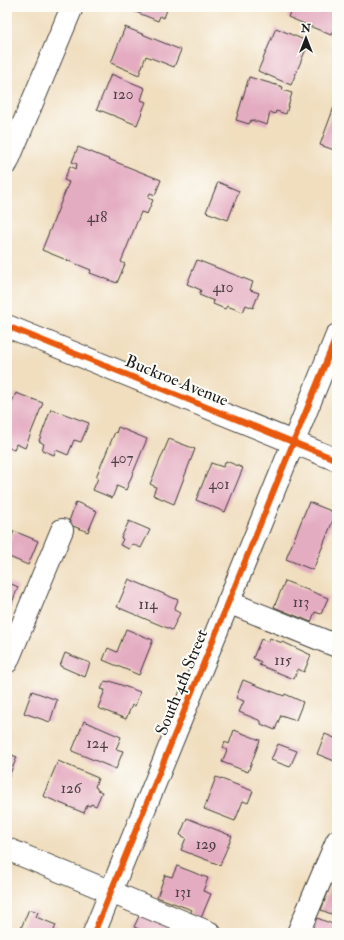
<svg xmlns="http://www.w3.org/2000/svg" width="344" height="940" viewBox="0 0 344 940" font-family="'IM FELL Double Pica',serif">
<rect width="100%" height="100%" fill="#fdfcf7"/>
<filter id="ink" filterUnits="userSpaceOnUse"><feTurbulence type="fractalNoise" baseFrequency=".025" numOctaves="2"/><feDisplacementMap in="SourceGraphic" scale="8" xChannelSelector="R" yChannelSelector="G"/><feConvolveMatrix kernelMatrix="1 2 1 2 8 2 1 2 1" color-interpolation-filters="sRGB"/></filter>
<filter id="wash" filterUnits="userSpaceOnUse"><feTurbulence type="fractalNoise" baseFrequency=".012" numOctaves="4" result="noise"/><feDisplacementMap in="SourceGraphic" scale="16" xChannelSelector="R" yChannelSelector="G"/><feGaussianBlur stdDeviation="0.9" result="paint"/><feColorMatrix in="noise" values="0 0 0 0 0 0 0 0 0 0 0 0 0 0 0 0 0 1.4 0 .05"/><feComposite in="paint" operator="in"/></filter>
<g filter="url(#wash)">
<rect width="100%" height="100%" fill="#f0debf"/>
<g id="blocks">
<!-- building -->
<g fill="#e4acc1">
<polygon points="132,7 168,7 164,18 160,16 158,21 131,10"/>
<polygon points="292,7 324,7 337,12 337,21 331,35 288,17"/>
<polygon points="125,27 181,50 174,67 146,56 139,75 111,63"/>
<polygon points="276,28 309,42 291,85 258,71"/>
<polygon points="111,74 145,88 141,100 146,102 137,125 97,109"/>
<polygon points="249,77 283,87 282,90 292,93 286,114 276,111 275,114 270,112 267,125 251,120 249,124 236,120"/>
<polygon points="334,107 337,108 337,151 320,145"/>
<polygon points="78,147 161,180 155,195 150,193 148,198 153,200 147,214 141,212 121,262 125,264 117,283 90,273 91,270 42,250 69,182 64,180 70,166 76,169 77,164 72,162"/>
<polygon points="218,182 239,191 228,220 206,212"/>
<polygon points="197,260 253,282 250,290 259,293 253,308 246,305 243,312 227,306 225,309 213,304 214,301 199,295 201,290 187,284"/>
<polygon points="16,393 43,403 25,448 16,444 14,450 7,447 7,405 10,406"/>
<polygon points="51,409 89,423 81,442 74,440 68,455 56,450 54,455 42,450 44,444 39,441"/>
<polygon points="118,427 147,439 126,490 117,486 112,498 93,490 98,478 96,477 115,432 116,433"/>
<polygon points="169,439 195,449 174,504 153,495 156,487 150,484"/>
<polygon points="226,461 243,468 225,512 196,500 211,463 223,467"/>
<polygon points="76,502 97,511 88,532 68,524"/>
<polygon points="309,502 336,513 313,570 286,559"/>
<polygon points="129,521 150,530 141,548 132,544 129,549 120,545 123,539 121,538"/>
<polygon points="14,531 38,541 28,565 7,556 7,548"/>
<polygon points="129,579 178,600 174,610 180,613 172,630 117,607"/>
<polygon points="285,581 328,598 321,614 315,612 311,622 274,607"/>
<polygon points="7,582 18,587 7,616"/>
<polygon points="126,629 153,640 139,675 103,660 108,648 117,652"/>
<polygon points="270,638 282,643 283,642 311,655 304,672 298,669 294,679 259,665 261,662 253,658 261,639 268,642"/>
<polygon points="65,653 90,663 85,677 60,666"/>
<polygon points="243,680 284,696 285,694 303,702 296,720 281,715 275,730 261,724 261,721 239,712 244,701 236,698"/>
<polygon points="105,681 109,682 110,681 140,692 135,706 132,705 126,719 98,708 105,690 101,689"/>
<polygon points="32,691 57,700 50,722 24,713"/>
<polygon points="84,721 121,737 116,749 123,751 116,769 72,751"/>
<polygon points="234,730 260,740 248,772 222,762 227,750 223,748 225,742 229,744"/>
<polygon points="325,734 337,739 337,762 317,754"/>
<polygon points="278,744 297,751 290,767 271,760"/>
<polygon points="7,753 17,757 9,776 7,776"/>
<polygon points="58,761 98,778 95,787 97,788 97,790 102,792 96,806 91,804 90,806 87,805 84,813 43,796"/>
<polygon points="216,777 253,791 248,803 243,801 235,821 204,809"/>
<polygon points="187,818 232,836 220,865 181,850 186,838 180,835"/>
<polygon points="177,866 208,878 203,891 211,894 201,918 190,914 192,910 157,897 165,875 172,877"/>
<polygon points="331,884 337,886 337,908 334,915 321,910"/>
<polygon points="29,909 38,912 36,917 56,925 53,933 19,933"/>
<polygon points="140,914 174,929 173,933 138,933 139,929 134,927"/>
<polygon points="312,916 335,925 332,933 305,933"/>
</g>
</g>
</g>
<g filter="url(#ink)">
<use href="#blocks" fill-opacity="0" stroke="#3c3934" stroke-width="1"/>
<g fill="none" stroke-linecap="round" stroke-linejoin="round">
<!-- minor casing -->
<g stroke="#3c3934" stroke-width="24">
<g id="minor">
<polyline points="7,163 72,7"/>
<polyline points="7,326 337,460"/>
<polyline points="228,602 337,646"/>
<polyline points="7,662 62,530"/>
<polyline points="7,849 210,933"/>
<polyline points="94,933 337,335"/>
<polyline points="298,933 337,841"/>
</g>
</g>
<!-- minor -->
<use href="#minor" stroke="#fff" stroke-width="22"/>
<!-- cycleway casing -->
<g stroke="#fdfcf7" stroke-width="8">
<g id="cycleway">
<polyline points="7,326 337,460"/>
<polyline points="94,933 337,335"/>
</g>
</g>
<!-- cycleway -->
<use href="#cycleway" stroke="#e8590c" stroke-width="6"/>
</g>
</g>
<g text-anchor="middle" stroke-width="4" stroke-linejoin="round" paint-order="stroke">
<!-- number labels -->
<g font-size="15" fill="#4e4045">
<text x="123" y="99">120</text>
<text x="97" y="222">418</text>
<text x="223" y="292">410</text>
<text x="122" y="463">407</text>
<text x="219" y="489">401</text>
<text x="301" y="607">113</text>
<text x="148" y="609">114</text>
<text x="283" y="665">115</text>
<text x="97" y="748">124</text>
<text x="71" y="793">126</text>
<text x="206" y="849">129</text>
<text x="183" y="897">131</text>
</g>
<!-- street labels -->
<g font-size="17" fill="#1c1c1c" stroke="#fdfcf7">
<text transform="translate(177 380) rotate(22)" y="6">Buckroe Avenue</text>
<text transform="translate(181 682) rotate(-68)" y="6">South 4th Street</text>
</g>
</g>
<!-- margin -->
<rect width="344" height="940" fill="none" stroke="#fdfcf7" stroke-width="24"/>
<!-- north arrow -->
<g transform="translate(306 38)" stroke="#fdfcf7" stroke-width="3" paint-order="stroke">
<path d="M0-3L7 15L0 10L-7 15Z" fill="#1c1c1c"/>
<text y="-6" font-size="11" font-weight="bold" text-anchor="middle" fill="#1c1c1c">N</text>
</g>
</svg>
